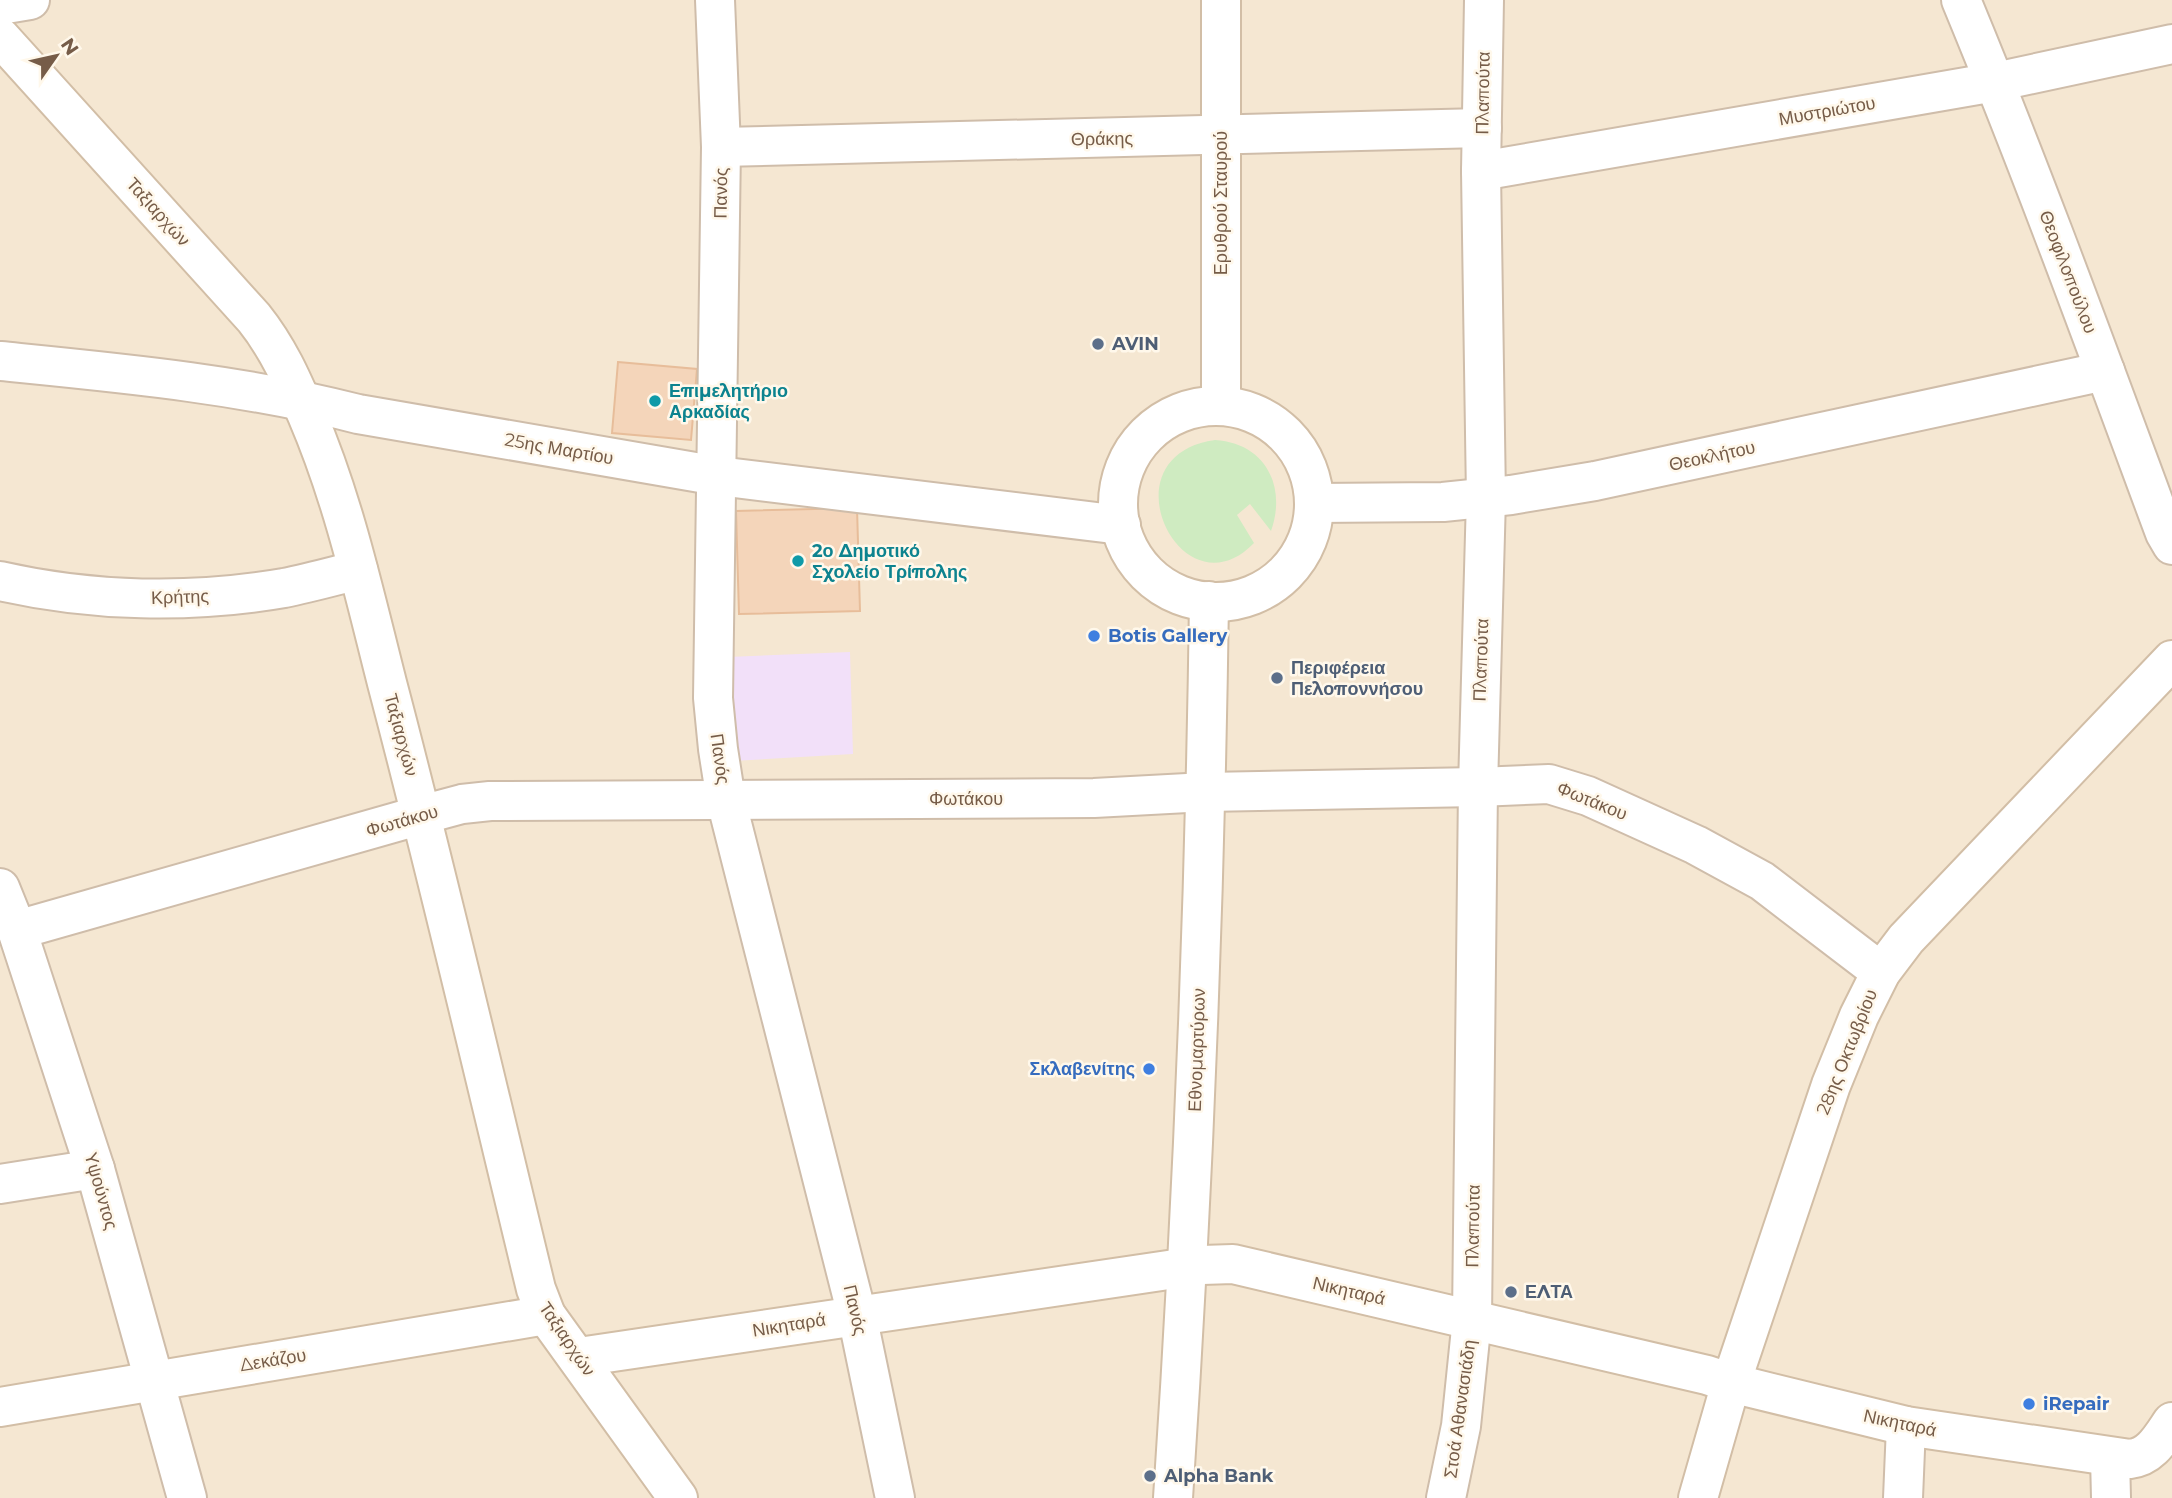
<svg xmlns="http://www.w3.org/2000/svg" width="2172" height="1498" viewBox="0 0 2172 1498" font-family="Montserrat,sans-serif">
<rect width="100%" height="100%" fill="#fdf5e4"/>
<!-- residential -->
<rect fill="#f5e7d2" x="0" y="0" width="2172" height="1498"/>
<!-- education -->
<polygon fill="#f2e0f9" points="850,652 853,754 733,761 728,657"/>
<!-- green -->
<path fill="#cfebc1" d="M1215,440C1265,443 1287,486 1271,531L1250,504L1237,515L1254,543C1182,618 1102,456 1215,440Z"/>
<!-- building -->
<g fill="#f4d5ba" stroke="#e7bd9a" stroke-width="2">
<polygon points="618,362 697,369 691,440 612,433"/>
<polygon points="857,508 860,611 739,614 736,511"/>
</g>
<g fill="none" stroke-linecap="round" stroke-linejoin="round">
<!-- street casing -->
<g stroke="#cfbdaa" stroke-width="42">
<g id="street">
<polyline points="715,0 721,147 713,698 718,749 726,800 857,1315 895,1498"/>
<path d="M1961,0C2034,176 2099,355 2165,533L2172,545"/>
<polyline points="0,5 30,0"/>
<polyline points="721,147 1482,128"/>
<polyline points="1481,171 1995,82 2172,44"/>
<path d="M0,361C120,373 241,384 358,414L718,476L1121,525"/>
<polyline points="1314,503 1443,502 1511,495 1595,481 2105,371"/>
<path d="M0,581C92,602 191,604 284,588C309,583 334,576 358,570"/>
<polyline points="0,888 17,930 95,1169 187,1498"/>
<polyline points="17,930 421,815 462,804 490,801 1094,798 1206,792 1478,787 1549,784 1588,796 1696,845 1762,881 1881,972"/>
<polyline points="0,1184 95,1169"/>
<polyline points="2110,1457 2111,1498"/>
<polyline points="1446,1498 1461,1426 1472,1319 1478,787 1486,498 1481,171 1484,0"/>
<polyline points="1903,1498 1906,1426"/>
</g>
</g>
<!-- secondary casing -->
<g stroke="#d2bea6" stroke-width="42">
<g id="secondary">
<path d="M0,37L254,318C278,348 292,380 307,415C344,501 364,593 387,683C440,884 487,1087 536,1289L546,1315L678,1498"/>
<polyline points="1221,406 1221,0"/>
<circle cx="1216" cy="504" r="98"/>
<path d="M579,1357L1202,1265L1233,1264L1707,1375L1731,1383L1906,1426L2130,1459C2151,1457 2161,1438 2172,1422"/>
<polyline points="0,1407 546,1315"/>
<path d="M1173,1498C1193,1199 1205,901 1209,601"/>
<polyline points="1698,1498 1731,1383 1831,1085 1859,1016 1881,972 1906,939 2172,660"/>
</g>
</g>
<!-- street -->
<use href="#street" stroke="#fff" stroke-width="38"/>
<!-- secondary -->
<use href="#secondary" stroke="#fff" stroke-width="38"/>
</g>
<!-- markers -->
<g fill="#5c6f8a" stroke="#fff8eb" stroke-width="2.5">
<circle cx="1098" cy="344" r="7"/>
<circle cx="1277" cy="678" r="7"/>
<circle cx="1511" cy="1292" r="7"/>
<circle cx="1150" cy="1476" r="7"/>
</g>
<g fill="#0f9aa8" stroke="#fff8eb" stroke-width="2.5">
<circle cx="655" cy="401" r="7"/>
<circle cx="798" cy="561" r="7"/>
</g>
<g fill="#3f7fe0" stroke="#fff8eb" stroke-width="2.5">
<circle cx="1094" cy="636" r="7"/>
<circle cx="1149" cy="1069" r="7"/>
<circle cx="2029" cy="1404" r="7"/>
</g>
<g text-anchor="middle" stroke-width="5" stroke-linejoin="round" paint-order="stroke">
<!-- street labels -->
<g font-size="18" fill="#765c48" stroke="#fff8eb">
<text transform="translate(1483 93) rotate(-89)" y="6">Πλαπούτα</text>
<text transform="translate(1827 111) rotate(-10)" y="6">Μυστριώτου</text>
<text transform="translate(1102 139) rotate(-1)" y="6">Θράκης</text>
<text transform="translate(721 193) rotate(-89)" y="6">Πανός</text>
<text transform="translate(1221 203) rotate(-90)" y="6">Ερυθρού Σταυρού</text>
<text transform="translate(158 212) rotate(48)" y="6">Ταξιαρχών</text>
<text transform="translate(2068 272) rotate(69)" y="6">Θεοφιλοπούλου</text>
<text transform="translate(559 449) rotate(10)" y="6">25ης Μαρτίου</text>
<text transform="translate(1712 456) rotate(-12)" y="6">Θεοκλήτου</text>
<text transform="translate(180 597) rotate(-2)" y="6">Κρήτης</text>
<text transform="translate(1481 660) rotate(-88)" y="6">Πλαπούτα</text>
<text transform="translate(401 735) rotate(75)" y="6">Ταξιαρχών</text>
<text transform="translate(720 759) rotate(82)" y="6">Πανός</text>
<text x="966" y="805">Φωτάκου</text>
<text transform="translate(1592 801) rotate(22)" y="6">Φωτάκου</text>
<text transform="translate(402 821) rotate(-16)" y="6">Φωτάκου</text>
<text transform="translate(1197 1050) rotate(-88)" y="6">Εθνομαρτύρων</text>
<text transform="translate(1847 1052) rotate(-68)" y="6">28ης Οκτωβρίου</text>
<text transform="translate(101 1191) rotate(74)" y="6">Υψούντος</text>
<text transform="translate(1473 1226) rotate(-89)" y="6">Πλαπούτα</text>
<text transform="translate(1349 1291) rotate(13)" y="6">Νικηταρά</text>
<text transform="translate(855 1310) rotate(77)" y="6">Πανός</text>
<text transform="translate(789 1325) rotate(-9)" y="6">Νικηταρά</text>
<text transform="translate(567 1339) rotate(56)" y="6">Ταξιαρχών</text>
<text transform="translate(273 1360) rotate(-9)" y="6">Δεκάζου</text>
<text transform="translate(1460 1409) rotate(-82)" y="6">Στοά Αθανασιάδη</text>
<text transform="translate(1900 1423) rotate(12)" y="6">Νικηταρά</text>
</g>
<!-- service labels -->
<g font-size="18" font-weight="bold" fill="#4e5e75" stroke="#fff8eb" text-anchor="start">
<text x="1112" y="350">AVIN</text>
<text x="1291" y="674">Περιφέρεια<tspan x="1291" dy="21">Πελοποννήσου</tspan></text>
<text x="1525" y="1298">ΕΛΤΑ</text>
<text x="1164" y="1482">Alpha Bank</text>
</g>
<!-- culture labels -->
<g font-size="18" font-weight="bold" fill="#0d838f" stroke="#fff8eb" text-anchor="start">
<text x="669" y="397">Επιμελητήριο<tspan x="669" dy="21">Αρκαδίας</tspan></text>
<text x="812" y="557">2ο Δημοτικό<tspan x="812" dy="21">Σχολείο Τρίπολης</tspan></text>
</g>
<!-- shop labels -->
<g font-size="18" font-weight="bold" fill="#366cbe" stroke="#fff8eb" text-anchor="start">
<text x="1108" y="642">Botis Gallery</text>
<text x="1135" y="1075" text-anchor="end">Σκλαβενίτης</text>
<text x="2043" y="1410">iRepair</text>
</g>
</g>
<!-- north arrow -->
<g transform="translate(56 56) rotate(56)" stroke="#fff8eb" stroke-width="5" paint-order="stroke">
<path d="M0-5L12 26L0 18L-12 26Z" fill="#765c48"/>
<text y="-10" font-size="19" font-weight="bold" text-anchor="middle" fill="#765c48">N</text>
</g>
</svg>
